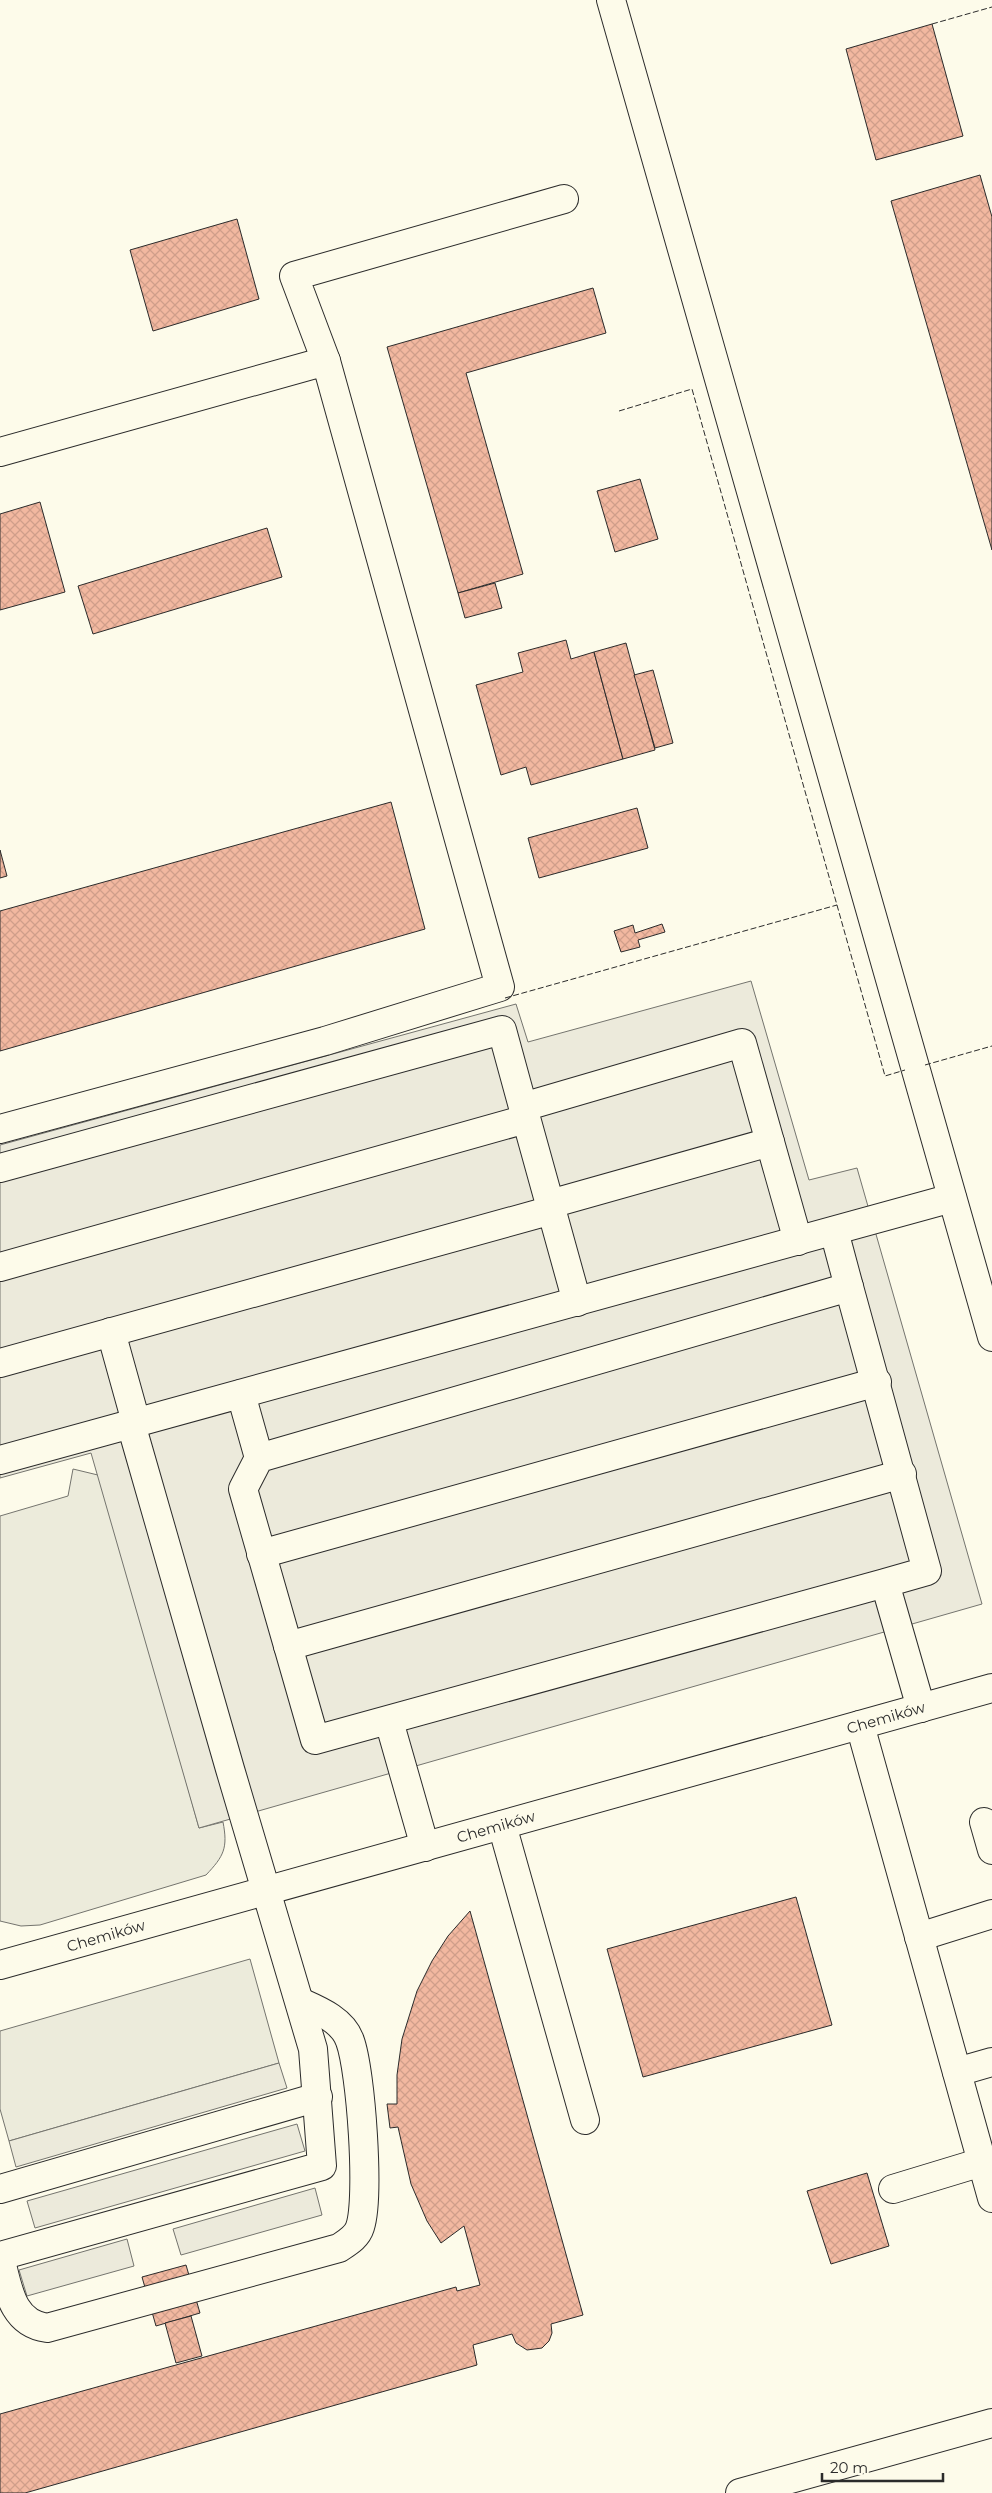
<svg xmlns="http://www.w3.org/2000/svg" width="992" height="2493" viewBox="0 0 992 2493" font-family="Montserrat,sans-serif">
<defs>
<pattern id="building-cross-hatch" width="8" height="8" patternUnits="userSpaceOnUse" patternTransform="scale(1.25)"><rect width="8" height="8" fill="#f2b8a0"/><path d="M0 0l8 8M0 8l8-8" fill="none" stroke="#d09e8a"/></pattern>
</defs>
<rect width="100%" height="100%" fill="#fdfbea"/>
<!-- grass -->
<g fill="#ecebdb" stroke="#74746e">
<path d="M73,1469L102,1476L199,1828L223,1822C228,1848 224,1856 206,1875L40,1925L21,1926L0,1921V1516L68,1496Z"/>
<polygon points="250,1959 279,2063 9,2141 0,2109 0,2031"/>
</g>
<!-- parking -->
<g fill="#eceadb" stroke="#74746e">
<polygon points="751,981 809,1180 857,1168 982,1604 199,1828 91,1453 0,1478 0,1145 516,1004 528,1042"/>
<polygon points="279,2063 287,2088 16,2167 9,2141"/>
<polygon points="297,2124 305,2151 35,2228 27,2201"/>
<polygon points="315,2188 322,2215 181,2255 173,2229"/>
<polygon points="127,2239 134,2266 27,2296 19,2270"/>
</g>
<!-- building -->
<g fill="url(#building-cross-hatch)" stroke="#2b2b2b">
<polygon points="932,24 963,136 876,160 846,49"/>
<polygon points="980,175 992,217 992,550 891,201"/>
<polygon points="237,219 259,299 153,331 130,250"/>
<polygon points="593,288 606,333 466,373 523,574 458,593 387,347"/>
<polygon points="640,479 658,539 615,552 597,491"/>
<polygon points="40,502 65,592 0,610 0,514"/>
<polygon points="267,528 282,577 93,634 78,586"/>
<polygon points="495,583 502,608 465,618 458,593"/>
<polygon points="566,640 571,659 594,652 623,759 531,785 526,767 501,775 476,685 523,672 518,653"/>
<polygon points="626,643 655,750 623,759 594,652"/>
<polygon points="653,670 673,743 655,748 634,675"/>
<polygon points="391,802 425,929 0,1051 0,911"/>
<polygon points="637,808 648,848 539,878 528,838"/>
<polygon points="0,850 7,876 0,878"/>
<polygon points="662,924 665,932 638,940 640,947 621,952 614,931 633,925 635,933"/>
<polygon points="796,1897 832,2025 643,2077 607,1949"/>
<polygon points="470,1911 583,2315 551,2324 552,2333 549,2341 542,2348 527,2350 516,2343 512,2334 473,2345 477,2365 25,2493 0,2493 0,2414 456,2287 457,2291 480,2285 464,2226 441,2243 427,2221 411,2184 398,2127 390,2128 387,2104 397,2104 397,2075 402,2039 417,1991 432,1961 448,1936"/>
<polygon points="867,2173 889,2246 831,2264 807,2191"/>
<polygon points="186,2265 200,2313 156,2326 142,2277"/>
<polygon points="191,2316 202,2356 176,2363 165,2323"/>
</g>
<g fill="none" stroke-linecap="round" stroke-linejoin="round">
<!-- minor casing -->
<g stroke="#2b2b2b" stroke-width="30">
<g id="minor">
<polyline points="611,0 992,1337"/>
<polyline points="326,361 294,276 564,199"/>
<polyline points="0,452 326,361 500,987 325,1041 0,1129"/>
<polyline points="0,1168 502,1030 523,1107"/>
<polyline points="550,1204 770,1142"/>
<polyline points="834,1231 849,1287"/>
<polyline points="0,1267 526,1119"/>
<polyline points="577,1302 523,1107 742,1043 798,1241"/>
<polyline points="111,1332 136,1422"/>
<polyline points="0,1363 552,1210"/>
<polyline points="241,1394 259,1458"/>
<polyline points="131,1424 952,1198"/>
<polyline points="0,1460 131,1424 230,1769 313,2049 322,2166 0,2256"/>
<polyline points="261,1554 877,1382"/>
<polyline points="885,1583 315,1740 243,1489 259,1458 849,1287 927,1571 885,1583 921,1708"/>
<polyline points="288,1646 902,1474"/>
<polyline points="389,1721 425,1847"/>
<polyline points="860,1725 992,2198"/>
<polyline points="984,1822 992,1850"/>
<polyline points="502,1825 585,2120"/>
<polyline points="919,1937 992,1914"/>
<polyline points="0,1965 992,1688"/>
<polyline points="957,2072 992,2062"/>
<polyline points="0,2189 318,2097"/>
<polyline points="893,2189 982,2162"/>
<path d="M0,2257C8,2287 11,2323 47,2328L339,2248C348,2242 357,2237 360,2227C370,2197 361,2071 350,2041C343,2020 318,2010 300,2002"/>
<polyline points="740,2493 992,2423"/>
</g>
</g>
<!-- minor -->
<use href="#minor" stroke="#fdfbea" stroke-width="28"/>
<!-- fence -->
<g stroke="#2b2b2b" stroke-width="1" stroke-dasharray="6 2.5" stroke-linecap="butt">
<polyline points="932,24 992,7"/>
<polyline points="619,411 692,389 885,1076 905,1070"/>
<polyline points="505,998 837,905"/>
<polyline points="925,1065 992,1046"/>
</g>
</g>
<g text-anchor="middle" stroke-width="4" stroke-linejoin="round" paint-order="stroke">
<!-- street labels -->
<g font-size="15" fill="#2b2b2b" stroke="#fdfbea">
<text transform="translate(886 1718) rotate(-16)" y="5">Chemików</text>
<text transform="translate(496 1827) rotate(-16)" y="5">Chemików</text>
<text transform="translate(106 1936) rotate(-16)" y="5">Chemików</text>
</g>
</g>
<!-- scale -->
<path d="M822 2473v8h121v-8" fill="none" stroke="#2b2b2b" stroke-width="2.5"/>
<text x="830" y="2473" font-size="15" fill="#2b2b2b" stroke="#fdfbea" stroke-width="4" paint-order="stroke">20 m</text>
</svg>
